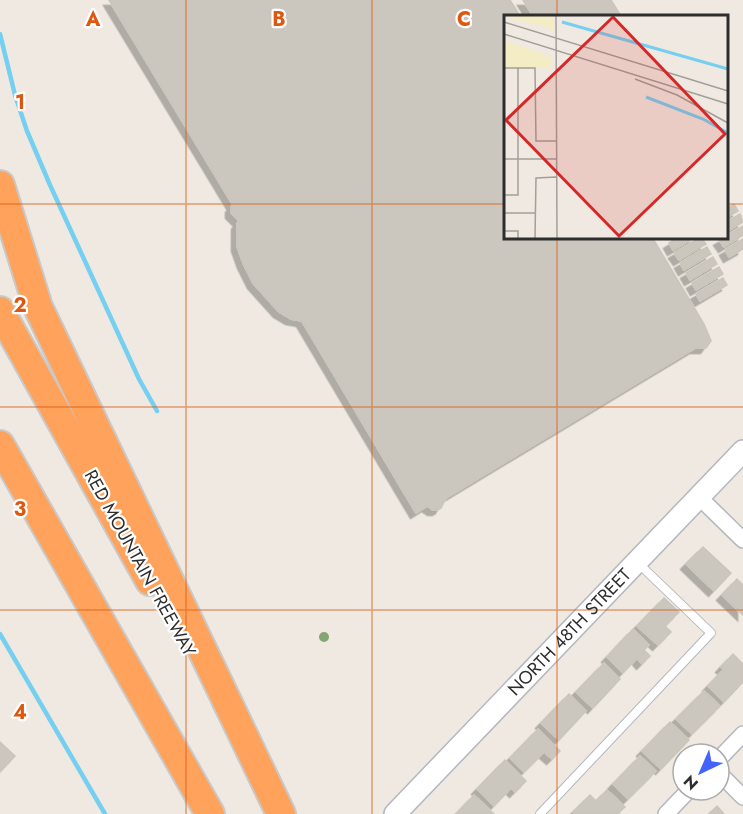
<svg xmlns="http://www.w3.org/2000/svg" width="743" height="814" viewBox="0 0 743 814" font-family="Jost,sans-serif">
<defs>
<filter id="shadow"><feDropShadow dx="-5.5" dy="5.5" stdDeviation="0" flood-color="#0004"/></filter>
</defs>
<rect width="100%" height="100%" fill="#efe9e1"/>
<g fill="none" stroke-linecap="round" stroke-linejoin="round">
<!-- stream -->
<g stroke="#75cff0" stroke-width="4.5">
<polyline points="0,34 15,95 27,131 50,185 139,379 157,411"/>
<polyline points="0,634 105,814"/>
</g>
</g>
<!-- building -->
<g fill="#cbc7bf" stroke="#cbc5ba" stroke-width="1.5" filter="url(#shadow)">
<polygon points="109,0 510,0 520,16 506,16 506,237 652,237 704,324 711,341 706,348 695,348 446,498 441,508 438,510 433,510 427,506 416,513 302,321 291,319 279,312 253,283 243,263 237,246 237,224 239,221 231,213 231,207 233,205"/>
<polygon points="523,0 611,0 621,16 533,16"/>
<polygon points="734,204 738,211 726,218 726,209"/>
<polygon points="740,214 743,222 726,232 726,222"/>
<polygon points="743,226 743,235 724,247 719,240"/>
<polygon points="679,237 695,237 673,250 669,243"/>
<polygon points="701,237 706,244 679,260 674,253"/>
<polygon points="743,239 743,249 729,257 725,250"/>
<polygon points="707,247 711,254 684,270 680,263"/>
<polygon points="713,257 717,264 690,280 686,273"/>
<polygon points="719,267 723,274 696,290 692,283"/>
<polygon points="723,278 727,285 700,301 696,294"/>
<polygon points="703,547 731,573 714,591 686,564"/>
<polygon points="737,579 743,585 743,615 722,595"/>
<polygon points="664,598 679,612 665,626 671,632 658,645 637,626"/>
<polygon points="633,629 649,645 644,650 650,656 642,664 637,658 623,673 607,657"/>
<polygon points="733,654 743,664 743,682 724,702 708,686 724,669 721,667"/>
<polygon points="604,663 620,679 593,708 576,692"/>
<polygon points="704,691 720,706 692,734 676,719"/>
<polygon points="569,694 586,711 559,740 541,723"/>
<polygon points="670,722 689,740 661,769 642,751"/>
<polygon points="538,729 560,751 552,759 544,752 524,772 510,758"/>
<polygon points="0,742 15,756 0,772"/>
<polygon points="640,756 656,771 628,799 613,784"/>
<polygon points="505,760 526,781 515,792 511,788 494,806 477,789"/>
<polygon points="607,790 625,807 617,814 575,814 573,812 590,795 596,801"/>
<polygon points="474,795 494,814 456,814"/>
<polygon points="717,806 724,814 709,814"/>
</g>
<g fill="none" stroke-linecap="round" stroke-linejoin="round">
<!-- lane casing -->
<g stroke="#b4b7c1" stroke-width="10">
<polyline id="lane" points="540,814 711,633 638,563"/>
</g>
<!-- street casing -->
<g stroke="#b4b7c1" stroke-width="18">
<g id="street">
<polyline points="699,497 743,540"/>
<polyline points="719,759 743,734"/>
<polyline points="719,773 743,797"/>
<polyline points="666,814 689,790"/>
</g>
</g>
<!-- secondary casing -->
<g stroke="#b4b7c1" stroke-width="24">
<g id="secondary">
<path id="s1" d="M395,814L743,451"/>
</g>
</g>
<!-- highway casing -->
<g stroke="#c9c9c9" stroke-width="32">
<g id="highway">
<polyline points="0,185 38,307 281,814"/>
<polyline points="0,311 150,581"/>
<polyline points="0,445 210,814"/>
</g>
</g>
<!-- lane -->
<use href="#lane" stroke="#fff" stroke-width="8"/>
<!-- street -->
<use href="#street" stroke="#fff" stroke-width="15"/>
<!-- secondary -->
<use href="#secondary" stroke="#fff" stroke-width="21"/>
<!-- highway -->
<use href="#highway" stroke="#ffa35c" stroke-width="28"/>
</g>
<!-- trees -->
<circle fill="#84a574" cx="324" cy="637" r="5"/>
<!-- grid -->
<path fill="none" stroke="#df570e" stroke-width="1.5" stroke-opacity="0.55" d="M186,0V814M372,0V814M557,0V16M0,204H506M726,204H743M557,237V814M0,407H743M0,610H743"/>
<g text-anchor="middle" stroke-width="4.5" stroke-linejoin="round" paint-order="stroke">
<!-- street labels -->
<g font-size="18" fill="#2e2e2e" stroke="#fff">
<text transform="translate(140 563) rotate(61)" y="6">RED MOUNTAIN FREEWAY</text>
<text dy="6" stroke="none"><textPath href="#s1" startOffset="252">NORTH 48TH STREET</textPath></text>
</g>
</g>
<!-- overview -->
<g transform="translate(504 15)">
<rect width="224" height="224" fill="#efe9e1"/>
<path d="M49,0V18L43,12L0,2ZM0,26L40,39L41,43L47,40V52H0Z" fill="#f3ecc5"/>
<path fill="none" stroke="#75cff0" stroke-width="3" d="M58,7L224,54M142,82L199,104L224,118"/>
<path fill="none" stroke="#a29e99" stroke-width="1.5" d="M52,0L53,223M0,7L224,76M0,19L224,89M0,53H31L32,126H52M131,64L173,80L224,108M0,144H52M0,180H14V53M0,198H31M0,216H14V223M31,223L32,163L52,162"/>
<path fill="#d62828" fill-opacity="0.15" stroke="#d62828" stroke-width="3" d="M109,2L221,119L115,221L2,105Z"/>
<rect width="224" height="224" fill="none" stroke="#2e2e2e" stroke-width="3"/>
</g>
<g font-size="20" text-anchor="middle" font-weight="bold" fill="#df570e" stroke="#fff" stroke-width="4.5" stroke-linejoin="round" paint-order="stroke">
<text x="93" y="26">A</text>
<text x="279" y="26">B</text>
<text x="464" y="26">C</text>
<text x="20" y="109">1</text>
<text x="20" y="312">2</text>
<text x="20" y="516">3</text>
<text x="20" y="719">4</text>
</g>
<!-- north arrow -->
<g transform="translate(701 772) rotate(224)"><circle r="28" fill="#ffffff" stroke="#ababab" stroke-width="1.5"/>
<path d="M0-4.5L10 22L0 15L-10 22Z" fill="#4264fb"/>
<text y="-9" font-size="16" font-weight="bold" text-anchor="middle" fill="#2e2e2e">N</text>
</g>
</svg>
